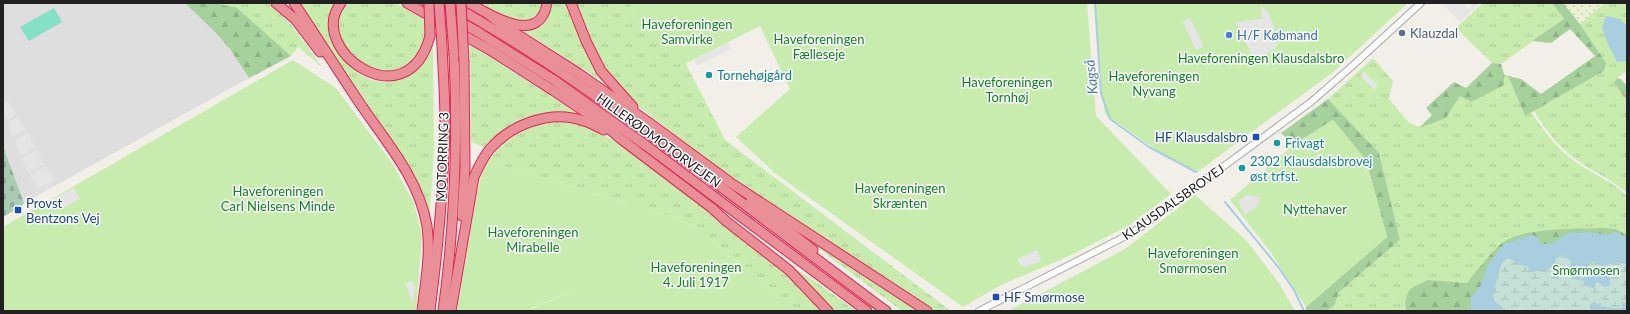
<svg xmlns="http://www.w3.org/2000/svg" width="1630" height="314" viewBox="0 0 1630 314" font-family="Lato,sans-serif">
<defs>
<pattern id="farmland-dots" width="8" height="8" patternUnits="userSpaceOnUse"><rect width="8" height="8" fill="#ebf0d3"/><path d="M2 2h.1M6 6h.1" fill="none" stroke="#c9ceb5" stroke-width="1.8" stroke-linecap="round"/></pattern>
<pattern id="grass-tufts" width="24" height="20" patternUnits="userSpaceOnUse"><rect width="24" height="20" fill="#c7ecae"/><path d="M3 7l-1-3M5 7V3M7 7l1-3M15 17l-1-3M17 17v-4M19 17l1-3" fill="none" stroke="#abca95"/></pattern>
<pattern id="forest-firs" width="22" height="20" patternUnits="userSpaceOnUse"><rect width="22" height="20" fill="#a7d19c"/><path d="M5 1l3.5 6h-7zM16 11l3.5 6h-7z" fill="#8fb386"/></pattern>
<pattern id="wetland-marsh" width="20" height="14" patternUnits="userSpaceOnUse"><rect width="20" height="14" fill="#c5e0d6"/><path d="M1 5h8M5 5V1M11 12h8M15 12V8" fill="none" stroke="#a9c0b7"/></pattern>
<pattern id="cemetery-stones" width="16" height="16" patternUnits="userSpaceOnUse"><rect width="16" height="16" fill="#a8cbb1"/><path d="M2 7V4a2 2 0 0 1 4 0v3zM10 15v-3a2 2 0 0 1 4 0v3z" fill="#90ae98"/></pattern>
</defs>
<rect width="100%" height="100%" fill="#f2efe8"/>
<!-- residential -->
<polygon fill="#dfdede" points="3,3 185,3 215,32 230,49 249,78 24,203 3,146"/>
<!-- farmland -->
<polygon fill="url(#farmland-dots)" points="1563,3 1605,3 1580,24"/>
<!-- grass -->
<g fill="url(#grass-tufts)">
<path d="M219,3C234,3 251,1 266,3C281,6 312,53 322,67L298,47L291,56L236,7L222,5Z"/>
<path d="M297,3H337C332,7 331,13 330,20C329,32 333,41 339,51C347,65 360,78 376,81C394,85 416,73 427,59C429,55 431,49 433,45L434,149L429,228L423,200Z"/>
<path d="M347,3H395L424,18C425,25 428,38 425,45C422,54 415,61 407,65C381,79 357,69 343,44C340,38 335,30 335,24C336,15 342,9 347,3Z"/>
<path d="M481,3H544C540,14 528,26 515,21C503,17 492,9 481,3Z"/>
<polygon points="548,3 566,3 585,47 605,83 523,31 537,25"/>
<polygon points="575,3 629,3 676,64 684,60 725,140 951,311 902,311 783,222 779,209 738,183 634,103 603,68 590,40"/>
<polygon points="1483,3 1552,3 1564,19 1501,64 1492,63 1456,28"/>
<path d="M1605,3H1627V71L1617,78L1614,83L1627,100V193C1613,180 1596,173 1581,163C1561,150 1546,131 1534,111L1604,71L1606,63L1580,24Z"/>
<path d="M470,44L580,115C571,114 561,112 552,113C528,114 501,130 484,147L471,142Z"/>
<path d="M1373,58L1393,81L1389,99L1409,123L1419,127L1446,118L1460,96L1504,85V74L1508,76L1525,116L1531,112C1544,131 1557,149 1576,162C1593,175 1611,180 1627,196V235L1616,229L1605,228L1537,232L1515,237L1502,244L1467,283L1428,280L1405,302L1406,311H1326L1334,306L1339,292L1400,240L1379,153L1328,99Z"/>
<polygon points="565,121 584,125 613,140 725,223 819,284 856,311 799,311 701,232 677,218 488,162 505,141 540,122"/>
</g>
<!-- forest -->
<g fill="url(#forest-firs)">
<polygon points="185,3 219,3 222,5 236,7 291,56 249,78 230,49 215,32"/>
<polygon points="1552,3 1563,3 1580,24 1606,63 1604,71 1525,116 1508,76 1521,79 1541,94 1595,56 1570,29 1551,43 1532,41 1564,19"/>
<polygon points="1492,63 1501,64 1504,74 1504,85 1471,102 1460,96 1446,118 1419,128 1432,115 1426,108 1454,82 1466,88"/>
<polygon points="1617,78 1621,79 1627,86 1627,100 1614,83"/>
<polygon points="1328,99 1379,153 1400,240 1339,292 1334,306 1326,311 1306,311 1306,307 1387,237 1366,160 1333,120 1293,145 1281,133"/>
<path d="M1605,228L1616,229L1627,235V311H1406L1405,302L1410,289L1428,280L1467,283C1476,272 1491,252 1502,243C1523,227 1578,229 1605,228Z"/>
</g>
<!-- wetland -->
<path fill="url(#wetland-marsh)" d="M1562,255L1572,261L1569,272L1573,279L1600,282L1601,284H1610L1607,275L1603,273L1602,269L1585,273L1582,272V275L1585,276L1583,279L1572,270V266L1585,269L1590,263L1594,261L1602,266L1616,262L1627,264V306L1624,305L1626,304L1622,303L1623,308C1616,311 1601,305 1592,305H1590L1591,311H1506L1494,301L1493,295L1501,263L1508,258L1516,261V263L1526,264L1529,268V272L1544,270L1553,267L1554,259Z"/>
<!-- cemetery -->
<polygon fill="url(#cemetery-stones)" points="3,146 24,203 22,206 3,217"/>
<!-- garden -->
<g fill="#c7ecae">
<polygon points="629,3 1087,3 1096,116 1171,194 1128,226 1067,257 1001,285 963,307 776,174 736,137 790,89 760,26 685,64 684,61 676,65"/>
<polygon points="1095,3 1408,3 1332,73 1196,173 1155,149 1115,121 1110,119 1105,113 1102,96"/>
<polygon points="293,60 336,88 392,163 413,201 422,234 416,311 3,311 3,227"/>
<polygon points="1333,120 1366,160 1387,237 1306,307 1269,250 1230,200 1293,145"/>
<polygon points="488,162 677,218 701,232 799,311 528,311 580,287 526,311 457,311 477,193 482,173"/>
<polygon points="1195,195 1246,240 1279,283 1295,311 1008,311 1125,249"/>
</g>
<!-- pitch -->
<polygon fill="#85e1c6" points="54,8 62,22 29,41 20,27"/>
<!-- parking -->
<g fill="#e5e5e5">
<polygon points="1442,3 1463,3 1469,9 1472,6 1469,3 1480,3 1460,22"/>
<polygon points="1261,6 1268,12 1272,21 1277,40 1276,48 1254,60 1236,22 1262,19"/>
<polygon points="1190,18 1204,47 1196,50 1183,22"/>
<polygon points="728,43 731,49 697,66 694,60"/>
<polygon points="1364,72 1378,85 1374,90 1360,75"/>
<polygon points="8,101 16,115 7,120 3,110 3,104"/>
<polygon points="17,117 25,130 13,137 8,122"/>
<polygon points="28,133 35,147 21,156 15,140"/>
<polygon points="37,150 44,164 28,173 22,158"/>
<polygon points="46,166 54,180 38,189 30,175"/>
<polygon points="74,188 80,199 59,210 53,199"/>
<polygon points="1247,195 1260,197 1259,204 1245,215 1238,201"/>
<polygon points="1037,250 1041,261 1026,267 1021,266 1017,259"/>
<polygon points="410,281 414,283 415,287 413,304 405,283"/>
</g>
<!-- water -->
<g fill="#a8cee0">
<polygon points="1606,16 1620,19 1627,26 1627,61 1617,62 1608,44 1602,27"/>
<path d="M1588,232L1608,235L1615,232L1627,237V264L1616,262L1602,266L1594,261C1588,263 1586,268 1580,270L1573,266H1572V270L1577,271L1578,275L1583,279L1585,276L1582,275L1581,272L1585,273L1603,269V273L1610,276V285L1605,287L1598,282H1596L1594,288C1589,288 1586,286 1584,281L1573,279L1569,272L1571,261L1562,255L1555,259L1553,267L1544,270L1529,272L1528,266L1520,265L1512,259L1508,258L1501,263L1493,295L1494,301L1506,311L1471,310V297L1480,287L1488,265L1503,245L1523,237L1533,235L1539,238L1540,244H1551L1568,233Z"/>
<path d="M1593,302L1596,303L1593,305H1596L1600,303H1602L1600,306C1607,307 1617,310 1623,308L1621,302L1626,304L1624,305L1627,306V311H1591L1590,305Z"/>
</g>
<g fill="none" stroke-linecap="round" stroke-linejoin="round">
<!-- stream -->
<g stroke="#a8cee0" stroke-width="2">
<polyline points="1095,3 1101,93 1110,119 1149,147 1196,172"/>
<polyline points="1225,202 1279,268 1294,290 1304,311"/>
</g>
<!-- minor casing -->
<g stroke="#a8a8a8" stroke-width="8">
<polyline id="minor" points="979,311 1124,237 1144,225 1311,102 1350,68 1421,3"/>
</g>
<!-- highway casing -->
<g stroke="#df2554" stroke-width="11">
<g id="highway">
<polyline points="276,3 295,19 320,52"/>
<path d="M294,3C317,37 338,71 361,105C387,143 419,179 427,226C431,254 425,284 422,311"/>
<path d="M341,3C305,49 407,122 430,36"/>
<polyline points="407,3 490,50 554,91 606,126 621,139 712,208 726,221 789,270 828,311"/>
<polyline points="427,3 478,32 554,80 648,147 867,311"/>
<path d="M449,3C487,25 525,48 562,73C673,148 778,231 886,311"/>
<path d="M469,3C490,15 540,47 547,3"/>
<polyline points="571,3 586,41 601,71 633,107"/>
<polyline points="488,14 501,24 578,73 648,122 731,183 927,311"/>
<polyline points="751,201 813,250"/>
<polyline points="462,216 465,167 464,62"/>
<path d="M430,311C438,248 444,185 445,122C445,96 443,71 442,45"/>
<path d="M443,311C455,224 458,142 454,55"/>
<path d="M451,311L474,177C478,168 483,158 489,150C511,124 551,109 584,121C591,123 597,127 604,130"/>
</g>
</g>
<!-- minor -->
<use href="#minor" stroke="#fff" stroke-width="6"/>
<!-- highway -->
<use href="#highway" stroke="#e98f98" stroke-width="9"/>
<!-- highway-bridge casing -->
<g stroke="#df2554" stroke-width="11" stroke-linecap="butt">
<g id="highway-bridge">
<polyline points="429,3 430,36"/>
<polyline points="439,3 442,45"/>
<polyline points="450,3 454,55"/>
<polyline points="461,3 464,62"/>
</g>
</g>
<!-- highway-bridge -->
<use href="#highway-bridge" stroke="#e98f98" stroke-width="9"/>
</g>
<!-- markers -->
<circle fill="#5c6f8a" stroke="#fff" stroke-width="1.5" cx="1402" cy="33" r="4"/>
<circle fill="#3f7fe0" stroke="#fff" stroke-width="1.5" cx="1229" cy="35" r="4"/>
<g fill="#0f9aa8" stroke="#fff" stroke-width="1.5">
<circle cx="709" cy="75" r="4"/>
<circle cx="1277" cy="143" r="4"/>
<circle cx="1242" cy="168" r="4"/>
</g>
<g fill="#1a4fb4" stroke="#fff" stroke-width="1.5">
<rect x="1252" y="133" width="8" height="8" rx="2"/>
<rect x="14" y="206" width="8" height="8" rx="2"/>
<rect x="992" y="293" width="8" height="8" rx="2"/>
</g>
<g text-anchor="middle" stroke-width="3" stroke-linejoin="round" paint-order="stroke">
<!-- park labels -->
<g font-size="13" fill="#0a851f" stroke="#fff">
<text x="687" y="29">Haveforeningen<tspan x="687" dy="15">Samvirke</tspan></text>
<text x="819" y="44">Haveforeningen<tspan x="819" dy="15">Fælleseje</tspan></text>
<text x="1261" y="63">Haveforeningen Klausdalsbro</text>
<text x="1154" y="81">Haveforeningen<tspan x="1154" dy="15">Nyvang</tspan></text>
<text x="1007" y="87">Haveforeningen<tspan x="1007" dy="15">Tornhøj</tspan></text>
<text x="900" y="193">Haveforeningen<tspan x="900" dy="15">Skrænten</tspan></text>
<text x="278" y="196">Haveforeningen<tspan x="278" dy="15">Carl Nielsens Minde</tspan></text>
<text x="1315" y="214">Nyttehaver</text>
<text x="533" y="237">Haveforeningen<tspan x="533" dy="15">Mirabelle</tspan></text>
<text x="1193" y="258">Haveforeningen<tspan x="1193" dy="15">Smørmosen</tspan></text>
<text x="696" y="272">Haveforeningen<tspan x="696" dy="15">4. Juli 1917</tspan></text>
<text x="1586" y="275">Smørmosen</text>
</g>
<!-- service labels -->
<g font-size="13" fill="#4e5e75" stroke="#fff" text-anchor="start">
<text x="1410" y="38">Klauzdal</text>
</g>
<!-- shop labels -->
<g font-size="13" fill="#366cbe" stroke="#fff" text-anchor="start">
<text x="1237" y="40">H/F Købmand</text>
</g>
<!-- culture labels -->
<g font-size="13" fill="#0d838f" stroke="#fff" text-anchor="start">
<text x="717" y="80">Tornehøjgård</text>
<text x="1285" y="148">Frivagt</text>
<text x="1250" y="166">2302 Klausdalsbrovej<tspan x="1250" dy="15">øst trfst.</tspan></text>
</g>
<!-- transit labels -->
<g font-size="13" fill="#164399" stroke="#fff" text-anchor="start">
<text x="1248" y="142" text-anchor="end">HF Klausdalsbro</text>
<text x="26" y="208">Provst<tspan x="26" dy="15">Bentzons Vej</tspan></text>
<text x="1004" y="302">HF Smørmose</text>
</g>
<!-- street labels -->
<g font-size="13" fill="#212121" stroke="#fff">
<text transform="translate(659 140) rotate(36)" y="5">HILLERØDMOTORVEJEN</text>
<text transform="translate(442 157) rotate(-88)" y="5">MOTORRING 3</text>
<text transform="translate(1173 202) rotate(-35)" y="5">KLAUSDALSBROVEJ</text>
</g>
<!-- water labels -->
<g font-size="14" font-style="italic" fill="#4a76b4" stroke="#fff">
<text transform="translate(1091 77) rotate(-96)" y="5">Kagså</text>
</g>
</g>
<!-- border -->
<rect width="1630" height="314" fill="none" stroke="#212121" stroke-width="8"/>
</svg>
